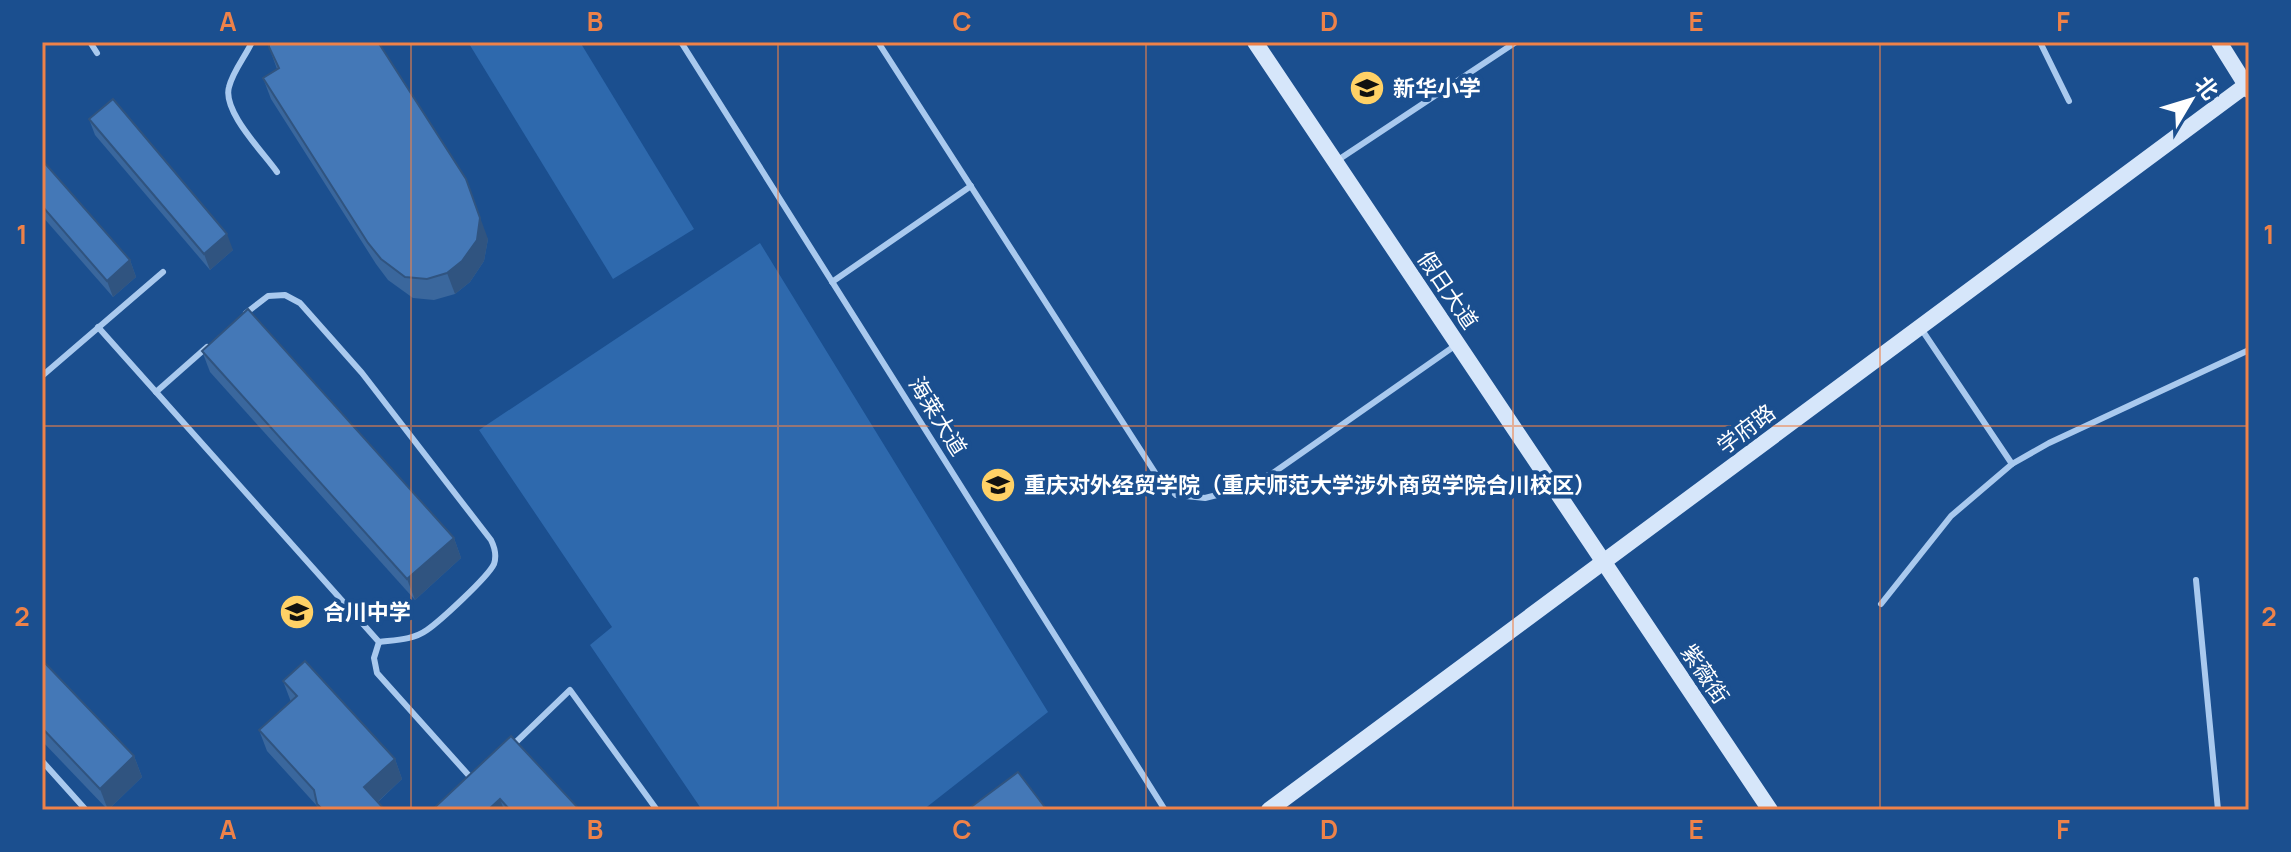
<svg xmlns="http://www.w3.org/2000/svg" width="2291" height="852" viewBox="0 0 2291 852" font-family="Manrope,'Noto Sans SC',sans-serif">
<rect width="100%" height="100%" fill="#1b4f8f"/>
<!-- green -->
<g fill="#2e69ad">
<polygon points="468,42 580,42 694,229 613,279"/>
<polygon points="760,243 1048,712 923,810 702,810 590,645 612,627 479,430"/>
</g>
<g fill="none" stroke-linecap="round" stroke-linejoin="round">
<!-- lane -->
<g stroke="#a9c9ee" stroke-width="6">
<polyline points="90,42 97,53"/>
<path d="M252,42C245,57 233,71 229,87C222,111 263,152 277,172"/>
<polyline points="681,42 1165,810"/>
<polyline points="878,42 1156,474 1176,495 1205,498 1237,490 1273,473 1456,345"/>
<polyline points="2040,42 2069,101"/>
<polyline points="1335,162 1516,42"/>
<polyline points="832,282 971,186"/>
<path d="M246,313L268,296L285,295L300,303L362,373L491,540C495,548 497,555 494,564C488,577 440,621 427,630C413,640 395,640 379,642"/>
<polyline points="98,327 379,642 374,658 377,673 472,779"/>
<polyline points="1922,330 2012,464"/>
<polyline points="42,376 163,272"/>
<polyline points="156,392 207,347"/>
<polyline points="2196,580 2218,810"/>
<polyline points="1881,604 1951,516 2012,464 2049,443 2249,350"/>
<polyline points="512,746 570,690 657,810"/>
<polyline points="42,761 86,810"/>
</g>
<!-- secondary -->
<g stroke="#d6e6fa" stroke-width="16">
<polyline points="1255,42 1770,810"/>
<polyline points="2219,42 2249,90"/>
<polyline points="1269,810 2249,83"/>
</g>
</g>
<!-- wall -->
<g fill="#3a679d">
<polygon points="269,47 488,239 484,261 470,282 455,294 434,300 413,298 388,280 376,264 271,99 263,78 277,69"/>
<polygon points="89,119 233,250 210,270 95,135"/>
<polygon points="42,160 130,260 136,277 113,297 42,216"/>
<polygon points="202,351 454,538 461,558 415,600 210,372"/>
<polygon points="42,660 134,756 142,777 108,810 42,741"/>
<polygon points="283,681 395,759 402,779 378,802 385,810 319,810 318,807 267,751 259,730 291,702"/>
<polygon points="511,736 580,810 432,810"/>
</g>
<!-- shaded-wall -->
<g fill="#305480">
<polygon points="466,179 488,239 484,261 470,282 455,294 447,273"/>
<polygon points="227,234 233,250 210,270 204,254"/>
<polygon points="130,260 136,277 113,297 107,281"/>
<polygon points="454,538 461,558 415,600 407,579"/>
<polygon points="134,756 142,777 108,810 100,789"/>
<polygon points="395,759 402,779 371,808 364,787"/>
<polygon points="500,799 504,810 488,810"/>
</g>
<!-- building -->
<g fill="#4478b7" stroke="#305480" stroke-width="2">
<polygon points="269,42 378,42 466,179 480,218 477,240 462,261 447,273 427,279 405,277 381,259 368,243 263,78 279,68 269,47"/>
<polygon points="113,99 227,234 204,254 89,119"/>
<polygon points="42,160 130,260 107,281 42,206"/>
<polygon points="248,309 454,538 407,579 202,351"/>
<polygon points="42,660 134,756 100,789 42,728"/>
<polygon points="305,661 395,759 364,787 385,810 323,810 317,804 314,790 259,730 297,696 283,681"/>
<polygon points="511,736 580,810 510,810 500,799 488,810 432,810"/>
<polygon points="1018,772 1047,810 967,810"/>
</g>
<!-- grid -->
<path fill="none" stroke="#ee8249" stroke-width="2" stroke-opacity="0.55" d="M411,42V810M778,42V810M1146,42V810M1513,42V810M1880,42V810M42,426H2249"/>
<!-- icons -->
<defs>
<g id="school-disc" transform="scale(1.8)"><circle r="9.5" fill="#ffd166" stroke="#1b4f8f"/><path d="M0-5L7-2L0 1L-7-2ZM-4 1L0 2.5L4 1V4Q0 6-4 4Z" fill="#111"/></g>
<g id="university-disc" transform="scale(1.8)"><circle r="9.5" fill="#ffd166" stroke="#1b4f8f"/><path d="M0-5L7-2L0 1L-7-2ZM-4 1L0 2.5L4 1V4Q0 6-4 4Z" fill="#111"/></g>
</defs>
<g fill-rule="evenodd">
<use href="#school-disc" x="1367" y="88"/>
<use href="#university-disc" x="998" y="485"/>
<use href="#school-disc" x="297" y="612"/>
</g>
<g text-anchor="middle" stroke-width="8" stroke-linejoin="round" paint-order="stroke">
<!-- poi labels -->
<g font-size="22" font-weight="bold" fill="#fff" stroke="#1b4f8f" text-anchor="start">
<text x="1393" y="96">新华小学</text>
<text x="1024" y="493">重庆对外经贸学院（重庆师范大学涉外商贸学院合川校区）</text>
<text x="323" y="620">合川中学</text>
</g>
<!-- street labels -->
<g font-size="22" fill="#fff" stroke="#1b4f8f">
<text transform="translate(1448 290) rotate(56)" y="8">假日大道</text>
<text transform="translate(938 416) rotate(58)" y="8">海莱大道</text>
<text transform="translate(1746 429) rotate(-37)" y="8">学府路</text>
<text transform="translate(1705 674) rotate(56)" y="8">紫薇街</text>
</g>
</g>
<!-- border -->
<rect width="2291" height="852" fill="none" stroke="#1b4f8f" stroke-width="88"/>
<!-- north arrow -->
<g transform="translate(2191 100) rotate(52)" stroke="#1b4f8f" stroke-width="6" paint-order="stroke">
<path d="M0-6L14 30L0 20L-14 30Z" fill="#ffffff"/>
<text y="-12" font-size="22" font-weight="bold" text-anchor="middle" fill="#ffffff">北</text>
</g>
<rect x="44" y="44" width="2203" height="764" fill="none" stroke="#ee8249" stroke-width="3"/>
<g font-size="26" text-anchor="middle" font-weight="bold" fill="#ee8249">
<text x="228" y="31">A</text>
<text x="595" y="31">B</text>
<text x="962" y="31">C</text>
<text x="1329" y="31">D</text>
<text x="1696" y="31">E</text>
<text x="2063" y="31">F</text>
<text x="22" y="244">1</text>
<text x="2269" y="244">1</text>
<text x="22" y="626">2</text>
<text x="2269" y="626">2</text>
<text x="228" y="839">A</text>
<text x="595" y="839">B</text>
<text x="962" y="839">C</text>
<text x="1329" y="839">D</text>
<text x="1696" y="839">E</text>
<text x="2063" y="839">F</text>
</g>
</svg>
